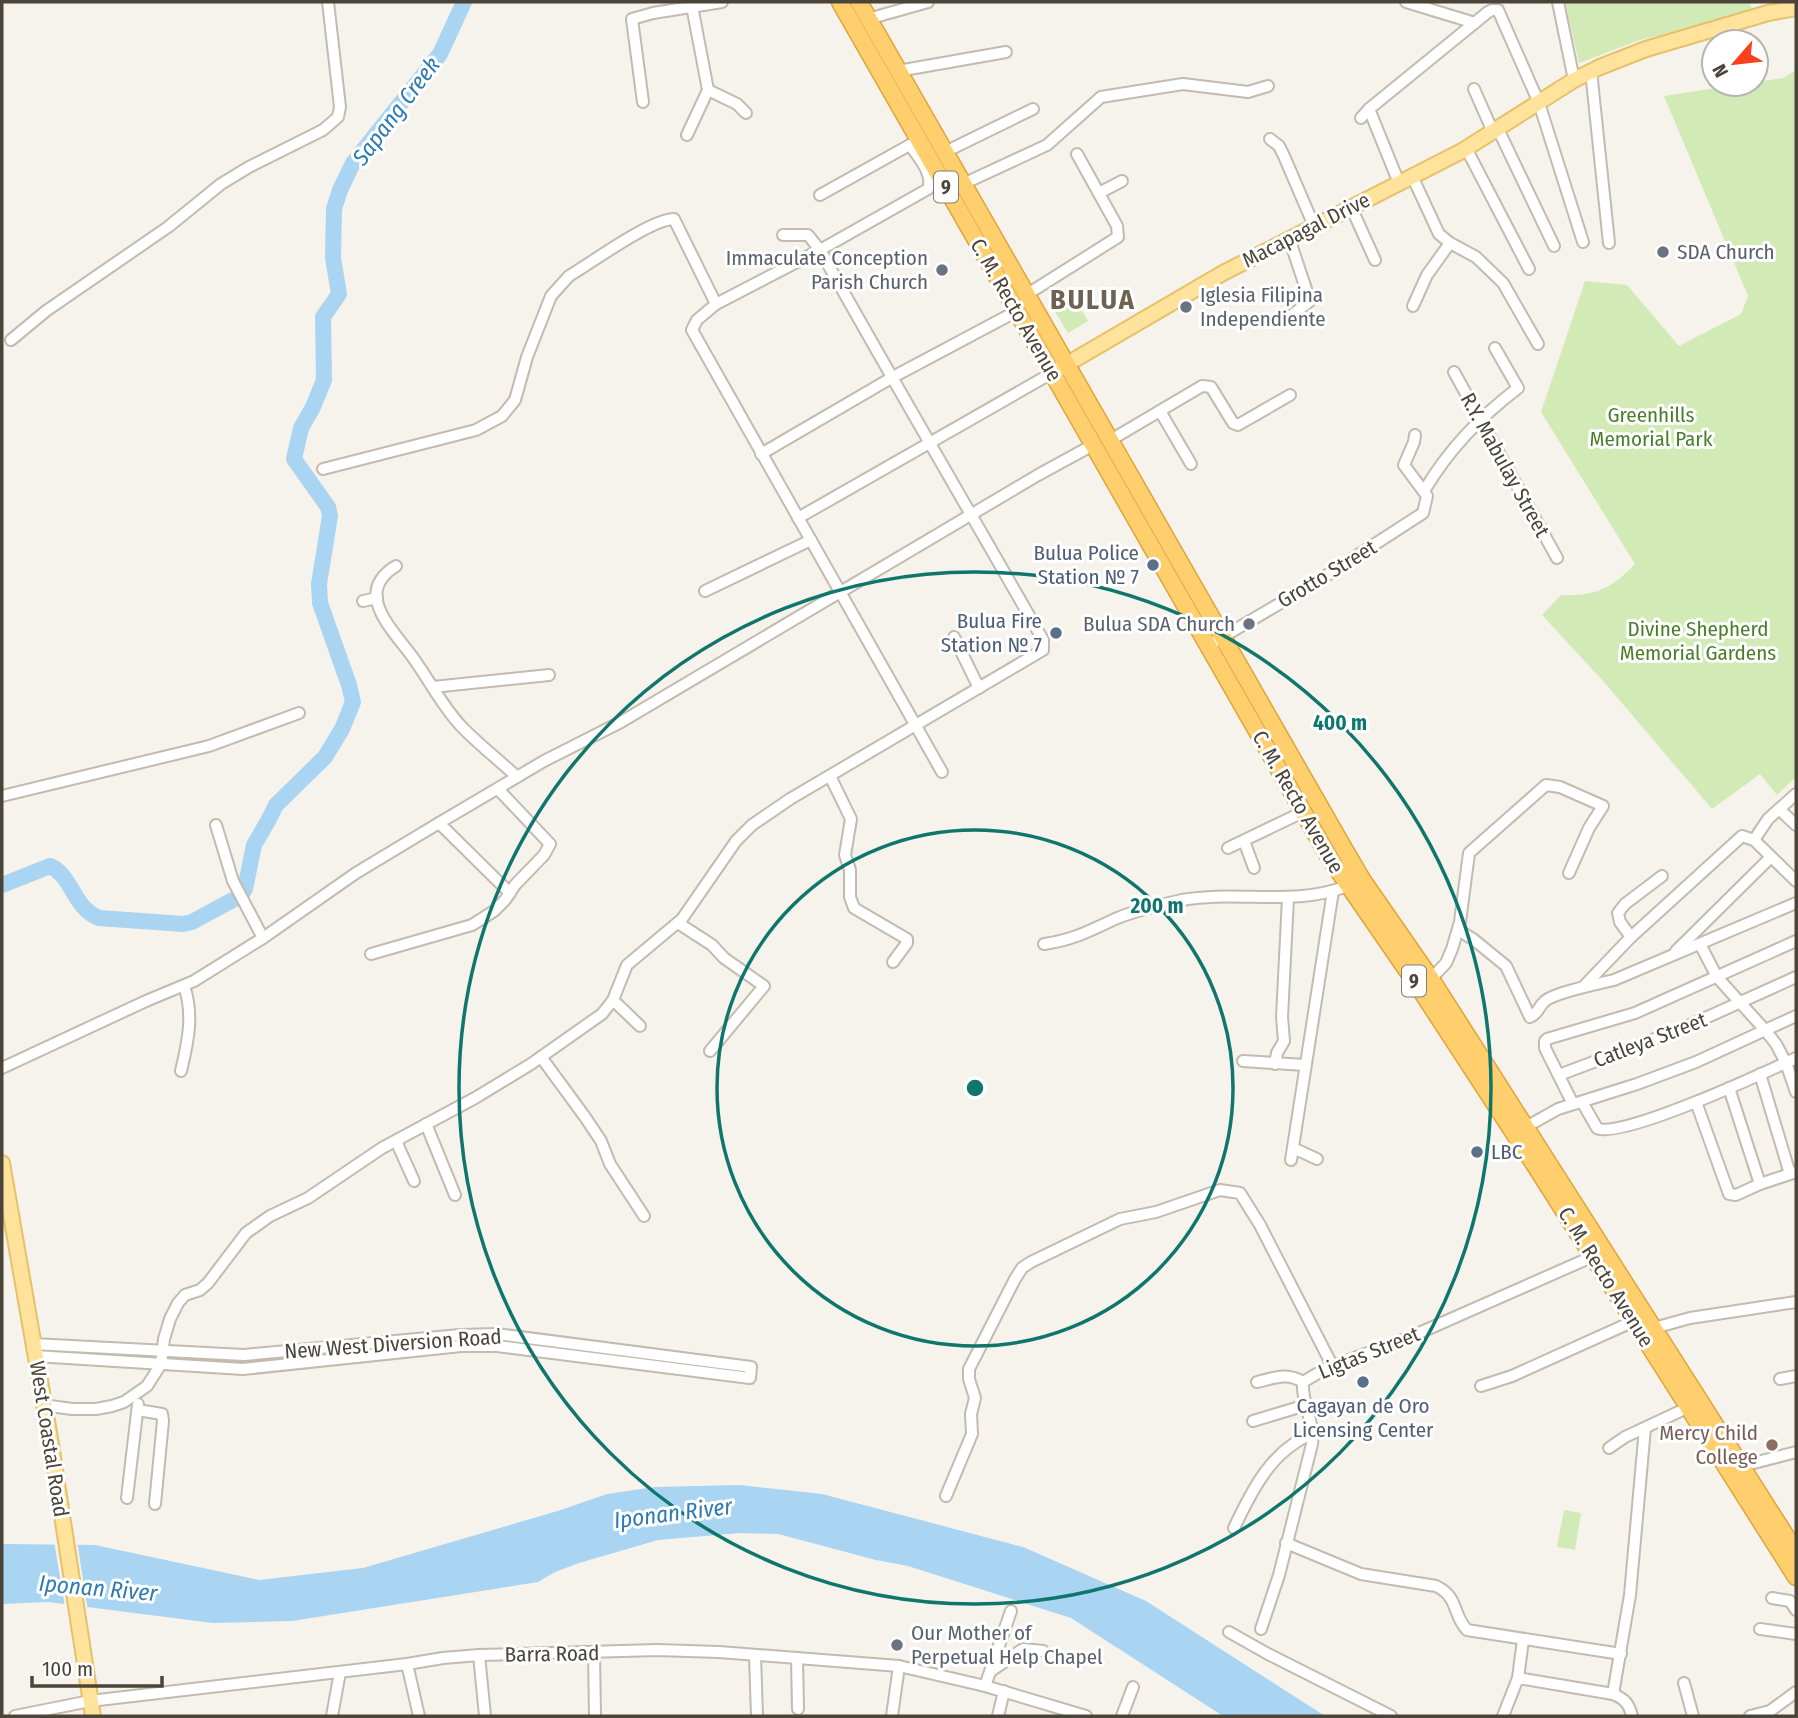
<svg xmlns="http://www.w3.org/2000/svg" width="1798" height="1718" viewBox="0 0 1798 1718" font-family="'Fira Sans Condensed',sans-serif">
<rect width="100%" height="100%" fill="#f6f3ec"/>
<!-- green -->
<g fill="#d2eab5">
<polygon points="1565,2 1749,2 1754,13 1640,40 1579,63"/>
<path d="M1796,70V777L1777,795L1760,774L1712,809L1604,682L1542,615L1561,595C1596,596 1611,589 1635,564L1541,412L1585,281L1627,285L1679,346L1741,314L1748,296L1664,96L1742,84H1756V82L1783,78Z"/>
<polygon points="1069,287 1088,321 1068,333 1048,300"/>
<polygon points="1564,1510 1581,1513 1575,1550 1557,1547"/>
</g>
<!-- water -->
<polygon fill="#a9d4f2" points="740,1485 822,1494 1023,1547 1146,1601 1325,1716 1223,1716 1071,1618 908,1566 876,1560 778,1534 740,1533 658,1540 579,1563 555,1572 538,1582 292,1621 213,1623 48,1602 2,1604 2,1544 95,1545 259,1580 363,1568 561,1510 607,1494 655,1487"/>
<!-- pier -->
<polygon fill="#f6f3ec" points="54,1541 77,1541 88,1611 65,1607"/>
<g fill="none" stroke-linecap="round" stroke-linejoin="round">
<!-- river -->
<path stroke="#a9d4f2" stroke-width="16" d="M2,885L50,866C72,875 73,908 99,918L183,924L192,922L240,896L245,889L254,845L268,821L276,805L325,757L342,729L353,702L349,685L320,603L319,584L330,516L328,507L294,459L301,428L313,407L324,380L323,317L339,294L333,258L334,209L340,190L353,163L440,54L464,2"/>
<!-- minor casing -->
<g stroke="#c2bbae" stroke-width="14">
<g id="minor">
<polyline points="1406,2 1475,23"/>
<polyline points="1558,2 1574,80"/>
<polyline points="868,19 928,2"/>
<polyline points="898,71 1006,52"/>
<polyline points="1591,71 1609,243"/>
<polyline points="1474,89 1493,132"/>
<polyline points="708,90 737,104 746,113"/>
<polyline points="643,102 632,19 653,13 722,2"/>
<polyline points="1369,109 1399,183"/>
<polyline points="1361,118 1369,109 1488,12 1492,10 1498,10 1539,103 1583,242"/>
<polyline points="1498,129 1554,246"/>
<polyline points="687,135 708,90 692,6"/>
<polyline points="1270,139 1279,146 1284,156 1314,226"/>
<path d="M910,145C918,157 934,174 928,189L820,250L716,304L697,320L692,330L942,772"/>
<polyline points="1466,148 1529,269"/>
<polyline points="945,152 1033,109"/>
<polyline points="1412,176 1439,234 1450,243 1476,257 1503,283 1538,344"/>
<polyline points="963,184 1047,145 1101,97 1183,84 1248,92 1268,86"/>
<polyline points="1099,193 1122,181"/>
<polyline points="820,195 915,142"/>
<polyline points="1351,207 1375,260"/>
<polyline points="1026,295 1118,237 1117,226 1077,154"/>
<polyline points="1413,306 1427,275 1450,243"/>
<polyline points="1283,322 1310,301 1289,238"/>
<polyline points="11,340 46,311 168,227 221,184 249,167 323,130 338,117 340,107 328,2"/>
<polyline points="1454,372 1557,558"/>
<polyline points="1160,411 1191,464"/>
<polyline points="1109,441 1202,386 1211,387 1233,423 1238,425 1290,395"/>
<polyline points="761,454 893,377 1017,311"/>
<path d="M323,469L476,430L502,416L515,400L527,357L551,296L569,276C591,263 651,219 674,219L716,304"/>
<path d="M1424,491C1449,449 1479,418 1518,388L1495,348"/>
<polyline points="798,518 1052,373"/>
<path d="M396,566C355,591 388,625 408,651C427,675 440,704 461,726C478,744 499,760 517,777"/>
<polyline points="705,591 811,540"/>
<polyline points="363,601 377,598"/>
<polyline points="954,637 979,688"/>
<polyline points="1209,645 1318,581 1423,513 1427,496 1404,465 1414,442 1415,435"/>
<polyline points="433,687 549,675"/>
<polyline points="830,776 851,819 845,855 850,870 850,897 854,908 907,939 907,943 893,962"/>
<polyline points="2,796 209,746 299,713"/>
<polyline points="1779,809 1796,825"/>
<polyline points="439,823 510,893"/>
<polyline points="216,825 233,881 263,938"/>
<polyline points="1754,840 1768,819 1796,794"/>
<polyline points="1244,841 1254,868"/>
<polyline points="1228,848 1303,812"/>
<polyline points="678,923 712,945 724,958 764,986 710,1051"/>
<path d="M1458,930L1473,939L1506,966L1530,1017C1538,1014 1538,1007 1545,1001C1556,992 1598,984 1614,980L1796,903"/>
<polyline points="1631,937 1620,922 1618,913 1625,904 1662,876"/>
<path d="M1044,944C1072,940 1090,931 1115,919C1131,912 1164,904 1182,900C1237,890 1294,907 1347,886"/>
<polyline points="1700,944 1717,977 1765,1030 1776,1044 1786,1063 1796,1092"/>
<polyline points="1676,951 1771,857"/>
<polyline points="371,954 472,925 494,911 505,900 515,885 544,855 550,844 498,789"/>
<polyline points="1428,982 1446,963 1452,949 1460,922 1469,853 1546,785 1560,787 1603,806 1589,828 1569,873"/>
<polyline points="1585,985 1631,937 1742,836 1754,840 1796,881"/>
<polyline points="613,1000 640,1026"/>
<polyline points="541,1057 585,1117 601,1141 610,1164 644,1216"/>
<polyline points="1243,1061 1305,1065"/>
<polyline points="1275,1064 1277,1053 1284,1041 1282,1017 1288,898"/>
<polyline points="2,1068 146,1001 194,981 263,938 356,873 439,823 544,761 621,722 1038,475 1093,445"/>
<path d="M181,1071C188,1042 194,1014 184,986"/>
<polyline points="1760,1074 1790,1174"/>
<polyline points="1559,1075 1681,1029 1796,977"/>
<polyline points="1729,1088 1760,1184"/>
<path d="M1582,1102L1597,1128C1618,1141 1768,1071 1796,1058"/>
<polyline points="1696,1102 1729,1194 1736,1195 1760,1184 1796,1172"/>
<polyline points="1573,1104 1545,1048 1545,1041 1547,1039 1635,1013 1796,941"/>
<polyline points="426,1124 455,1195"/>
<polyline points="1526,1127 1558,1109 1637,1084 1696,1062 1796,1016"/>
<polyline points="396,1141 414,1181"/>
<polyline points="1293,1148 1317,1159"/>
<polyline points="1291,1160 1333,891"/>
<polyline points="1654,1328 1690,1318 1796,1302"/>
<polyline points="33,1344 244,1355 460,1335 497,1334 751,1367 750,1378 497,1346 461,1346 243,1369 35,1356"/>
<polyline points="1780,1379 1796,1376"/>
<path d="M1257,1382C1274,1378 1287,1372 1303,1382"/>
<polyline points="1303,1382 1325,1369 1410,1337 1596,1255"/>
<polyline points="1481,1386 1512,1376 1634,1321"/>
<path d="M43,1405L72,1409H96L112,1406L124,1402L147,1386L161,1364L164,1339L170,1319L178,1303L185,1295L200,1290L208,1283L246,1233L270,1216L308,1198L382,1148L475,1098L531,1064L602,1014L613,1000L627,965L682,919L736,841L752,825L790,799L1043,650V640C969,510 893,381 820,250L808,235H783"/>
<polyline points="138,1410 162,1414 163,1421 155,1504"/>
<polyline points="1253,1421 1306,1405"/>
<polyline points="1609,1448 1625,1437 1689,1407"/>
<polyline points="1742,1466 1796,1452"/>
<polyline points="946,1496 972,1434 971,1414 975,1398 969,1379 969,1369 1015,1279 1022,1268 1031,1262 1120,1219 1156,1212 1220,1190 1240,1193 1260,1225 1333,1367"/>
<polyline points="127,1498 138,1404"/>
<path d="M1234,1528C1252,1490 1272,1449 1314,1433"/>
<path d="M1286,1543L1361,1574L1436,1586C1459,1597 1452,1614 1467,1630L1621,1654"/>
<polyline points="1772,1598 1790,1601 1796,1610"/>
<path d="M1261,1629L1279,1575L1312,1444C1315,1422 1301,1403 1303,1382"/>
<polyline points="1760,1629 1796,1634"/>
<polyline points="1229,1632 1268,1654 1391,1716"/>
<polyline points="594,1653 595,1716"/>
<polyline points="479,1655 485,1716"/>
<polyline points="755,1655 757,1716"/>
<polyline points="797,1658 798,1709"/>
<polyline points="407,1664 419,1716"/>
<polyline points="991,1671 1023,1649 1043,1651"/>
<polyline points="1518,1678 1613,1694"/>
<polyline points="1684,1683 1693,1716"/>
<polyline points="985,1686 1011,1611"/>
<polyline points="15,1716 90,1701 407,1664 443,1658 479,1655 657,1650 719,1652 899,1666 985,1686 1086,1716"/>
<polyline points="332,1716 340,1672"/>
<polyline points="892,1716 899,1666"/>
<polyline points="998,1716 1004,1691"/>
<polyline points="1122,1716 1133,1687"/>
<polyline points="1503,1716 1518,1678 1523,1640"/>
<path d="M1632,1716C1629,1704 1625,1699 1613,1694L1630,1595L1645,1428"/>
<polyline points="1750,1716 1770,1711 1796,1692"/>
</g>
</g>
<!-- major casing -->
<g stroke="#e6c16a" stroke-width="18">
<g id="major">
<polyline points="1057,370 1223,273 1462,151 1574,80 1600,67 1646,49 1768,13 1796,8"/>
<polyline points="2,1163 51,1444 93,1716"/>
</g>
</g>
<!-- highway casing -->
<g stroke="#e0a43c" stroke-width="19">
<g id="highway">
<polyline points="840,2 1329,857 1420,989 1538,1170 1796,1577"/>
<polyline points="859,2 1343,847 1363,881 1431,979 1796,1552"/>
</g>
</g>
<!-- minor -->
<use href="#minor" stroke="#fff" stroke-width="10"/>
<!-- major -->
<use href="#major" stroke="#ffe39c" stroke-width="14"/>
<!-- highway -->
<use href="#highway" stroke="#ffcf6e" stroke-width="16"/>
</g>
<!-- distance rings -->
<g fill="none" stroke="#0f766e" stroke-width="3.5">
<circle cx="975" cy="1088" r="258"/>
<circle cx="975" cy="1088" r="516"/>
</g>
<!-- markers -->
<g fill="#6b7280" stroke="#fff" stroke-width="2.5">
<circle cx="1663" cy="252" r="7"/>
<circle cx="942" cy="270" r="7"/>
<circle cx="1186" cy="307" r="7"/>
<circle cx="1249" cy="624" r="7"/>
<circle cx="897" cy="1645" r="7"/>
</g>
<g fill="#5c6f8a" stroke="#fff" stroke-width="2.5">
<circle cx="1153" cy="565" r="7"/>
<circle cx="1056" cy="633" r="7"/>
<circle cx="1477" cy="1152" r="7"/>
<circle cx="1363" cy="1382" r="7"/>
</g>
<circle fill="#8d6e63" stroke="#fff" stroke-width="2.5" cx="1772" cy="1445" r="7"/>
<g text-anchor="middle" stroke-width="6" stroke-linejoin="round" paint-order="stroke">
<!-- shield labels -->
<g fill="#fff" stroke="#817c74" stroke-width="2">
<rect x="934" y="171.5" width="24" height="31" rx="5"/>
<rect x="1402" y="965.5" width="24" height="31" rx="5"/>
</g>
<g font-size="19" font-weight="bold" fill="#4b4439">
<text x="946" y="194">9</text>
<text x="1414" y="988">9</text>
</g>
<!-- street labels -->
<g font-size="21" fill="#4b4439" stroke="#fff">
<text transform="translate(1306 230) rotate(-27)" y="7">Macapagal Drive</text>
<text transform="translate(1016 310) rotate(60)" y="7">C. M. Recto Avenue</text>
<text transform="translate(1505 465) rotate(61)" y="7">R.Y. Mabulay Street</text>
<text transform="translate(1327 574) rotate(-31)" y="7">Grotto Street</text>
<text transform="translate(1298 802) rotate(60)" y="7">C. M. Recto Avenue</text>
<text transform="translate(1650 1040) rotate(-21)" y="7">Catleya Street</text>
<text transform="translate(1606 1277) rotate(58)" y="7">C. M. Recto Avenue</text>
<text transform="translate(393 1344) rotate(-4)" y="7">New West Diversion Road</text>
<text transform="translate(1369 1353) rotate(-22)" y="7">Ligtas Street</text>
<text transform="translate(49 1439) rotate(81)" y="7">West Coastal Road</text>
<text transform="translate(552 1654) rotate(-1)" y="7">Barra Road</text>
</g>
<!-- worship labels -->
<g font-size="21" fill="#5b616d" stroke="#fff" text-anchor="start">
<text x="1677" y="259">SDA Church</text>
<text x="928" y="265" text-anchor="end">Immaculate Conception<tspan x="928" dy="24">Parish Church</tspan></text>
<text x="1200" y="302">Iglesia Filipina<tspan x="1200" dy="24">Independiente</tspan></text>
<text x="1235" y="631" text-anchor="end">Bulua SDA Church</text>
<text x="911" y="1640">Our Mother of<tspan x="911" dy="24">Perpetual Help Chapel</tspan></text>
</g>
<!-- park labels -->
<g font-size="21" fill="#4a7f2a" stroke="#fff">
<text x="1651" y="422">Greenhills<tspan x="1651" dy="24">Memorial Park</tspan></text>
<text x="1698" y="636">Divine Shepherd<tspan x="1698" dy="24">Memorial Gardens</tspan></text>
</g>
<!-- service labels -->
<g font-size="21" fill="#4e5e75" stroke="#fff" text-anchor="end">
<text x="1139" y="560">Bulua Police<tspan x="1139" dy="24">Station № 7</tspan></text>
<text x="1042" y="628">Bulua Fire<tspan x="1042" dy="24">Station № 7</tspan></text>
<text x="1491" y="1159" text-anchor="start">LBC</text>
<text x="1363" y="1413" text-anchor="middle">Cagayan de Oro<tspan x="1363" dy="24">Licensing Center</tspan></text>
</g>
<!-- education labels -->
<g font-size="21" fill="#785e54" stroke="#fff" text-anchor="end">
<text x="1758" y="1440">Mercy Child<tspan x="1758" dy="24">College</tspan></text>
</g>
<!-- water labels -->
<g font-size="23" font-style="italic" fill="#2e7ab2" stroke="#fff">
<text transform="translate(396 111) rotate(-53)" y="8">Sapang Creek</text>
<text transform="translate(673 1513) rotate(-7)" y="8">Iponan River</text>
<text transform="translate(98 1588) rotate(5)" y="8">Iponan River</text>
</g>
<!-- district labels -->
<g font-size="28" font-weight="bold" letter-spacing="2" fill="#6e6250" stroke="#fff">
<text x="1093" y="309">BULUA</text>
</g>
</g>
<circle cx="975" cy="1088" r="10" fill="#0f766e" stroke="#fff" stroke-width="3.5"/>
<g font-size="21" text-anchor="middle" font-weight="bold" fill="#0f766e" stroke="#fff" stroke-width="6" stroke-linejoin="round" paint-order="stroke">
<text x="1340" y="730">400 m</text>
<text x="1157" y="913">200 m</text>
</g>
<!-- border -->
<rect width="1798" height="1718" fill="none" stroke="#4b4439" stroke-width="7"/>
<!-- north arrow -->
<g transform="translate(1735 63) rotate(242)"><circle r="33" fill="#ffffff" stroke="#b7b4b0" stroke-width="2"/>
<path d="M0-5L12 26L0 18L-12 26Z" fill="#fc3f1d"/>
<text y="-10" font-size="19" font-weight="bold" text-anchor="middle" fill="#4b4439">N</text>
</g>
<!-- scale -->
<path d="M32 1676v10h130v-10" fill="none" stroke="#4b4439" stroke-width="3.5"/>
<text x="42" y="1676" font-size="21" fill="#4b4439" stroke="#ffffff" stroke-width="5" paint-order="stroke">100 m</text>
</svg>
